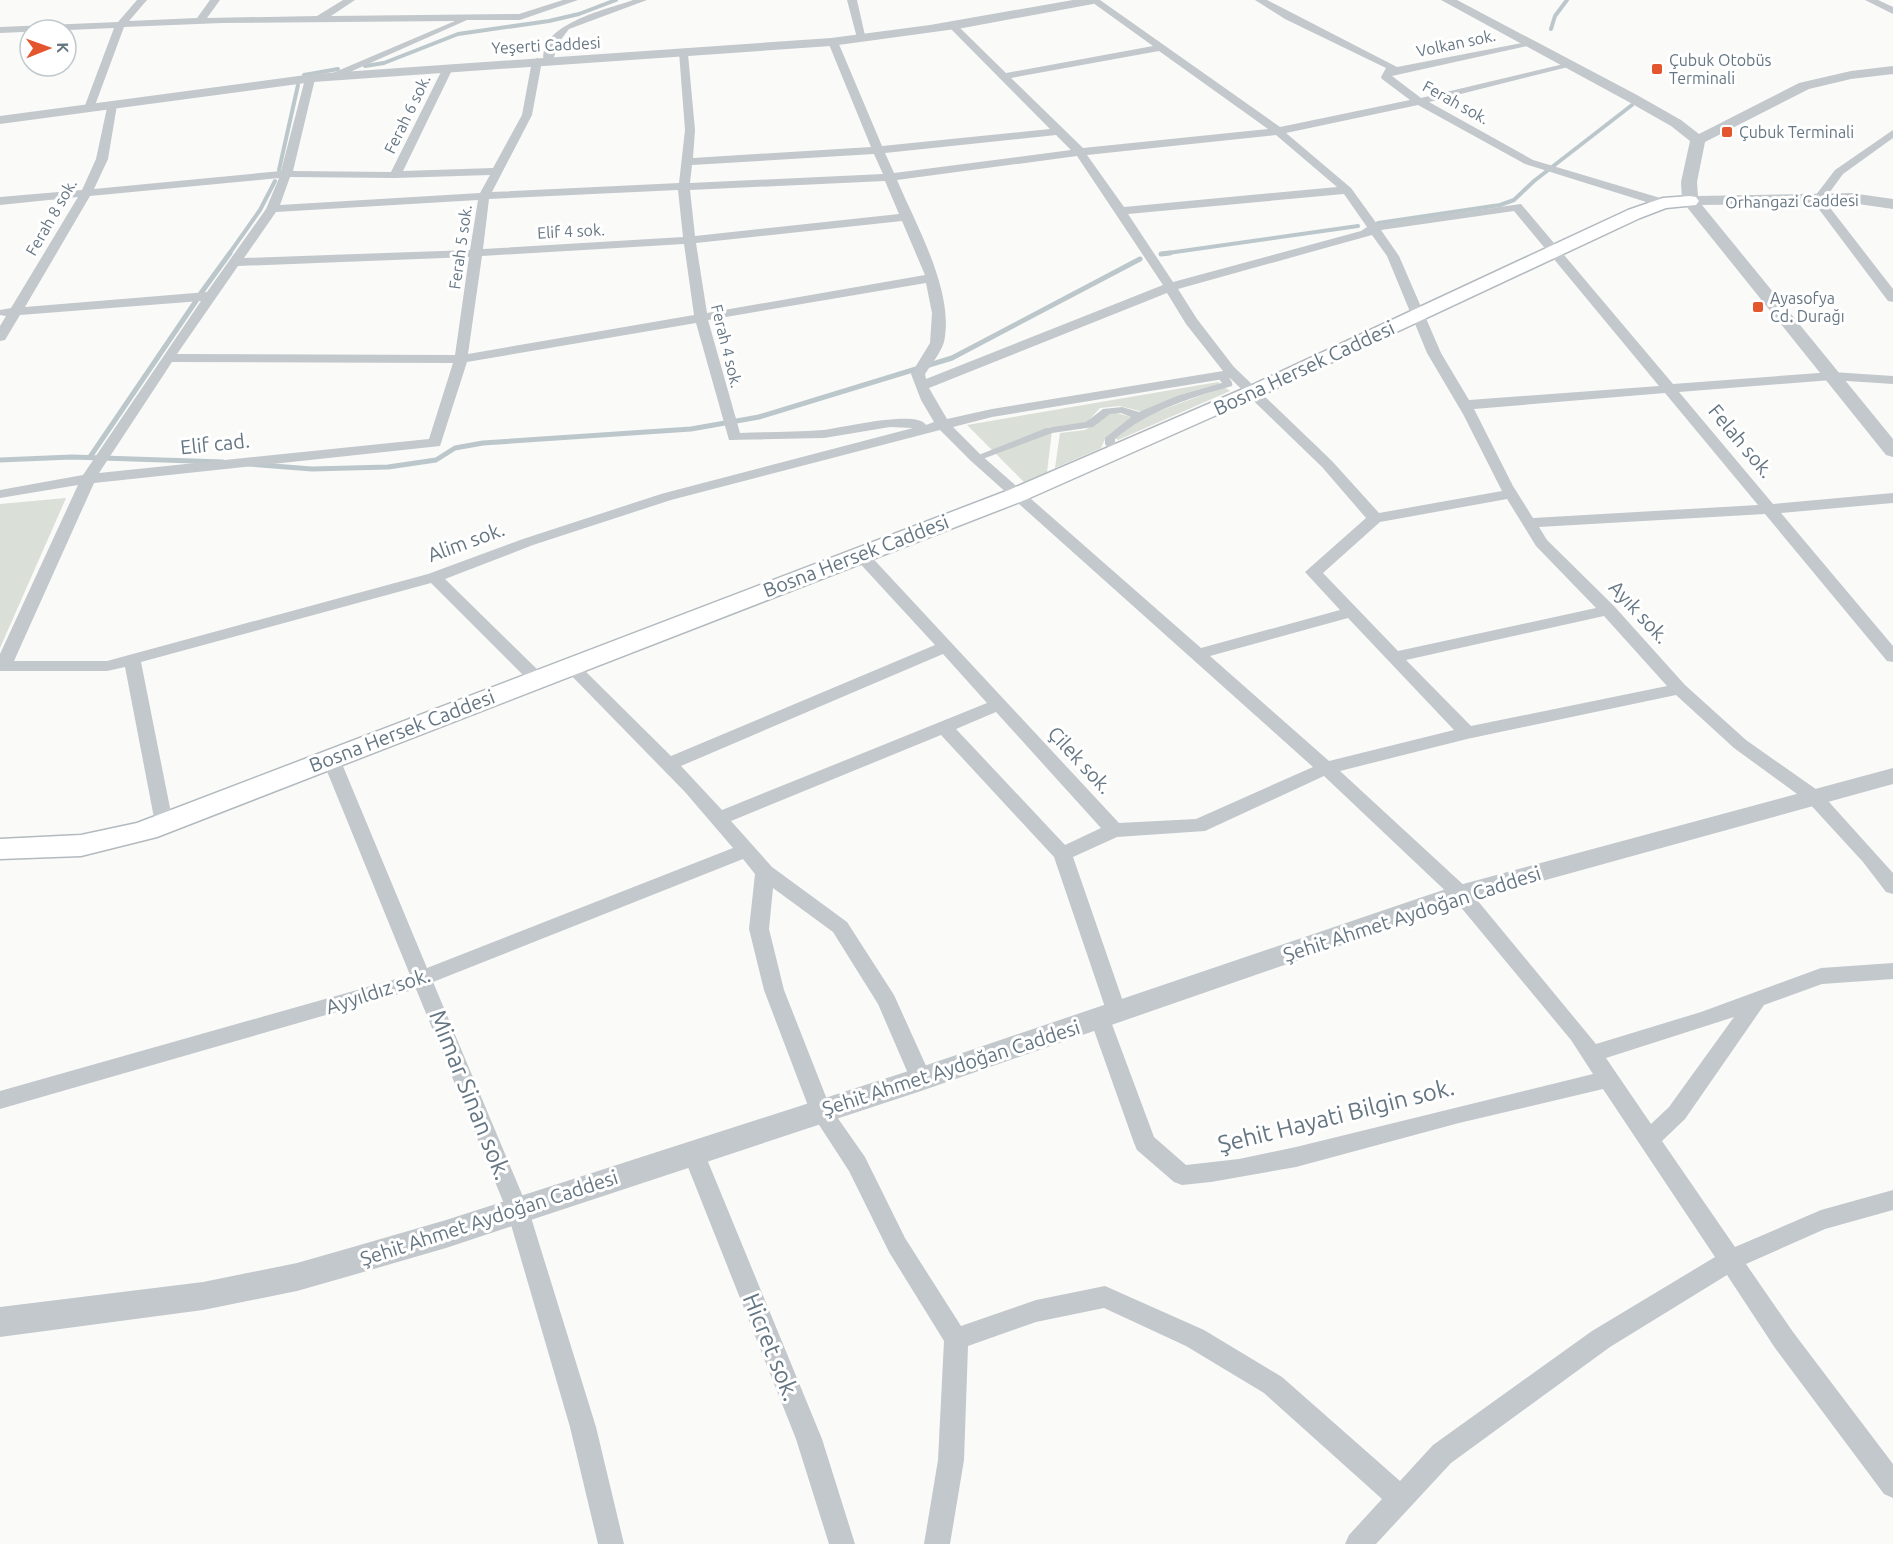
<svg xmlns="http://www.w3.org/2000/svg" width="1893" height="1544" viewBox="0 0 1893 1544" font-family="Ubuntu,sans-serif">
<rect width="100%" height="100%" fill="#fafaf8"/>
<!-- green -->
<g fill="#dadfd7">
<polygon points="1218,382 1221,384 1143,412 1120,406 1100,408 1087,422 1063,428 1049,427 992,450 967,425"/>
<polygon points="1224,387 1230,391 1118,440 1115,438 1140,418"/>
<polygon points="1113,412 1131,417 1105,439 1101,448 1055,468 1060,433 1085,430"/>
<polygon points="1052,431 1047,472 1024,482 996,454"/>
<polygon points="66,498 0,648 0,504"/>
</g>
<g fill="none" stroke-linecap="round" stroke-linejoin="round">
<!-- stream-far1 -->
<g stroke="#bbc7cb" stroke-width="4">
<polyline points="1551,29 1555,16 1567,0"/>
<polyline points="365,66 384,63 458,34 549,21 579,14 616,0"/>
<polyline points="304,75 338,69"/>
<polyline points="279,170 298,85"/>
<polyline points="1378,223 1500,205 1514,200 1534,181 1632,105"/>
<polyline points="229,254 260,210 275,181"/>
<polyline points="1161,254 1358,226"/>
</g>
<!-- stream -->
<g stroke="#bbc7cb" stroke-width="5">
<polyline points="1161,254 1170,253"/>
<polyline points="201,293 230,253"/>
<polyline points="90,457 196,301"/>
<polyline points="0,460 72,457 223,462"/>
<polyline points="249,464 312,469 388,467 436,460 455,448 483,443 691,429 759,417 952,358 1140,259"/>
</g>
<!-- secondary casing -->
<g stroke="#b3babf" stroke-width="3">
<polygon id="secondary" points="1690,196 1696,197 1699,201 1696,205 1666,208 1640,218 1264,394 1025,500 157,837 81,856 0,859 0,839 81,835 137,823 1009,490 1250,386 1628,210 1663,198"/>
</g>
<!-- pedestrian -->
<path fill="#c3c8cc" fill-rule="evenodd" d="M1221,372C1226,373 1234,382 1232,386C1190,398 1149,410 1115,439V443L1122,451L1121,453H1113L1105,444V438L1131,417L1121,413L1110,414L1093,427L1052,433L980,460L976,461L971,458L1046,428L1086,422L1103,409L1122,407L1139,412L1177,396L1222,383L1216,375Z"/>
<!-- minor -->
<g fill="#c3c8cc" fill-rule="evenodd">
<polygon points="137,0 147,0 129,21 197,18 210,0 220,0 207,18 317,16 343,0 355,0 331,16 519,14 563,0 578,0 520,20 467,20 332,80 328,79 328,75 455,21 222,23 124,27 94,108 89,111 84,108 114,28 0,33 0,27 118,22"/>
<path d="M633,0H647L569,29L559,42L552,63H544C536,24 606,10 633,0Z"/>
<polygon points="847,0 857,0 866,40 857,38"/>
<path d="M1089,0H1100L1280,127L1410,100L1382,79L1381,77L1386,68L1285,19L1255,0H1267L1397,67L1532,41V45L1392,76L1421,98L1572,62V66L1429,102L1533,160L1667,200V206H1659L1525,164L1418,105L1286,133L1351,188L1377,224L1521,204L1673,384L1832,372L1893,376V384L1832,380L1679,392L1773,504L1893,493V503L1781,513L1893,646V662L1887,661L1765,514L1539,527L1547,540L1614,606L1685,685L1746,740L1820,792L1893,873V894L1886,892L1863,862L1808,802L1734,748L1676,695L1467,739L1340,771L1468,889L1596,1044L1701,1012L1821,968L1893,963V979L1822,984L1764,1005L1685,1119L1662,1141L1735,1247L1821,1210L1893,1190V1210L1825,1229L1746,1264L1793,1332L1893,1464V1498L1884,1494L1775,1348L1727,1275L1610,1347L1451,1463L1376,1544H1345L1349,1535L1382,1499L1264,1393L1186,1346L1104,1308L1036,1322L968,1346L964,1460L950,1544H924L938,1460L944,1341L889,1252L849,1171L810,1111L764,990L749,929L755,874L743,859L433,982L529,1211L596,1427L624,1544H598L570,1427L507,1211L416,989L0,1109V1091L410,975L322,759L325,755H337L340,759L427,968L733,848L685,792L562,666L564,662H576L671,756L935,645L854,557L852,554L854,551H866L1119,823L1196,819L1313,767L971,461L940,430L671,500L533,545L445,579L543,675L545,679L543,683H531L431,583L141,662L173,823L171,828H157L155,823L125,667L107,671H0V654L78,485L0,498V490L83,475L201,301L20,315L5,340L0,341V326L6,316L0,315V310L11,308L78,197L0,205V197L82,190L96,159L108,103L117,105L108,159L94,189L281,171L305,79L310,76L315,79L293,171L391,172L443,68L448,65L453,68L403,171L493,168L522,115L532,61L537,58L542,61L532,115L492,192L679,183L685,130L679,52L688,54L695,130L693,158L871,147L828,42L833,39L838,42L882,146L1050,129L949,27L957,25L1006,73L1153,46ZM1159,51L1268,129L1083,148L1011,78ZM1056,135L1071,150L894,173L885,153ZM1276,135L1337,187L1124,207L1087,155ZM874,154L883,174L690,183L692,165ZM1077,156L1163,285L926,379L925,374C931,365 941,352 944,342C955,292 915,223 897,180ZM490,175L480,193L280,205L290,177L395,178ZM279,178L266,209L207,292L25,307L90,196ZM885,181L899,214L695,236L690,190ZM678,190L683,237L483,249L489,199ZM1344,194L1367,227L1361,231L1173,282L1128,214ZM478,200L470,250L244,258L276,212ZM1514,211L1659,386L1469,400L1441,353L1399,256L1381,230ZM902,221L925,275L707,313L696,243ZM1372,235L1387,256L1427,353L1463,414L1502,491L1379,513L1332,461L1234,367L1197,319L1178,289ZM684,244L694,315L468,354L482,256ZM469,257L455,355L177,354L238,266ZM926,283L932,313L930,343L911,374L921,400L934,422L926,425C918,409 840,428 823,430C796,432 768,432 740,433L708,320ZM1167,293L1186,324L1223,371L992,409L947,419L929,388ZM696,323L729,440L824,438L890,427L913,428L661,494L523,539L428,574L107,661H14L94,483L440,446L467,362ZM172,362L453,363L429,439L99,473ZM1230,378L1322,467L1366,518L1305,572L1340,610L1201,648L981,455L953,427L992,417ZM1665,393L1758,505L1533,518L1513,486L1474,409ZM1507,499L1536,546L1596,608L1398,651L1323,573L1380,522ZM1604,616L1667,686L1471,726L1406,660ZM1348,618L1454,730L1329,761L1210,656ZM943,654L987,703L722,810L681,766ZM996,712L1101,828L1065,845L956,729ZM941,735L1054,857L1107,1013L1100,1011L1093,1013L1090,1019L1134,1143L1137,1150L1174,1182L1182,1185L1211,1182L1296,1167L1459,1123L1603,1089L1715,1257L1592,1331L1433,1445L1400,1481L1282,1377L1204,1330L1105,1286L1036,1300L961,1326L905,1238L865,1157L830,1107L784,990L769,929L773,888L833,932L878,1004L913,1085L921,1088L929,1085L932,1079L894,995L847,922L772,867L731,821ZM1324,776L1454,899L1571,1040L1593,1074L1296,1147L1239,1159L1186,1165L1154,1137L1110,1019L1117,1021L1124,1019L1127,1013L1073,857L1117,837L1205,831ZM1734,1017L1669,1107L1651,1124L1606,1058Z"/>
<polygon points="1865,0 1878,0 1893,7 1893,14"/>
<polygon points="1893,130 1893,138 1843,174 1824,200 1893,289 1893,302 1888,301 1812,200 1835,170"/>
<polygon points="693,1143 701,1145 704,1152 822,1439 855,1544 829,1544 796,1439 682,1152 685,1145"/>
</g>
<!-- tertiary -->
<g fill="#c3c8cc" fill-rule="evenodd">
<polygon points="1073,0 1099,0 1093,4 963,28 831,46 313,82 0,124 0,116 313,74 831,38 930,25"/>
<polygon points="1441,0 1457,0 1637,95 1681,120 1699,134 1799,83 1851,71 1893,66 1893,74 1851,79 1809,89 1705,142 1697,182 1698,196 1851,193 1893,199 1893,209 1851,203 1702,205 1893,439 1893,457 1886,455 1682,201 1681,182 1690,141 1671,126 1627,101"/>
<polygon points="1893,768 1893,784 1466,902 921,1091 446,1248 353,1275 297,1291 203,1310 0,1337 0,1307 203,1282 297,1263 353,1247 446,1220 921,1067 1452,887"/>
</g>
<!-- secondary -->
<use href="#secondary" fill="#fff" fill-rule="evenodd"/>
</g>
<!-- markers -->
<g fill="#e4572e" stroke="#fff" stroke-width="2">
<rect x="1651" y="63" width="12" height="12" rx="3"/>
<rect x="1721" y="126" width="12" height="12" rx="3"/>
<rect x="1752" y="301" width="12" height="12" rx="3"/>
</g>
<g text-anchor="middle" stroke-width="6" stroke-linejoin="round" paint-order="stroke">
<!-- far-street labels -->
<g font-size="16" fill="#657683" stroke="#fff">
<text transform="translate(1456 43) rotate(-12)" y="6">Volkan sok.</text>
<text transform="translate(546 45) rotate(-3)" y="6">Yeşerti Caddesi</text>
<text transform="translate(1456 102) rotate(29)" y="6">Ferah sok.</text>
<text transform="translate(407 114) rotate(-64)" y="6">Ferah 6 sok.</text>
<text transform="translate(1792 201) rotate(-1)" y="6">Orhangazi Caddesi</text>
<text transform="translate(51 217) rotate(-60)" y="6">Ferah 8 sok.</text>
<text transform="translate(571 231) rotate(-3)" y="6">Elif 4 sok.</text>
<text transform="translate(460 247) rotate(-82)" y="6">Ferah 5 sok.</text>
<text transform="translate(727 346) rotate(76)" y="6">Ferah 4 sok.</text>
</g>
<!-- far-poi labels -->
<g font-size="16" fill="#657683" stroke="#fff" text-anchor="start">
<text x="1669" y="66">Çubuk Otobüs<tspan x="1669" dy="18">Terminali</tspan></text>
<text x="1739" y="138">Çubuk Terminali</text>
<text x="1770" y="304">Ayasofya<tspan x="1770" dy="18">Cd. Durağı</tspan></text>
</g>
<!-- street labels -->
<g font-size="20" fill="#657683" stroke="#fff">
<text transform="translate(1304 368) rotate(-25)" y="7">Bosna Hersek Caddesi</text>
<text transform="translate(1741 441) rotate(50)" y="7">Felah sok.</text>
<text transform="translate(215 444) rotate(-6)" y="7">Elif cad.</text>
<text transform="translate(466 542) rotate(-20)" y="7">Alim sok.</text>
<text transform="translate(856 556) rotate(-21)" y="7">Bosna Hersek Caddesi</text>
<text transform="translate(1639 612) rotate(47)" y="7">Ayık sok.</text>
<text transform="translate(402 731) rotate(-21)" y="7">Bosna Hersek Caddesi</text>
<text transform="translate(1080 760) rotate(47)" y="7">Çilek sok.</text>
<text transform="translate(1412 914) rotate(-18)" y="7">Şehit Ahmet Aydoğan Caddesi</text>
<text transform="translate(378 991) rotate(-18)" y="7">Ayyıldız sok.</text>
<text transform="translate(951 1068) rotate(-18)" y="7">Şehit Ahmet Aydoğan Caddesi</text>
<text transform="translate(489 1218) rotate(-18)" y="7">Şehit Ahmet Aydoğan Caddesi</text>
</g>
<!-- near-street labels -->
<g font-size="24" fill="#657683" stroke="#fff">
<text transform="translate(470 1095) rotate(68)" y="8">Mimar Sinan sok.</text>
<text transform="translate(1336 1116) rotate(-14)" y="8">Şehit Hayati Bilgin sok.</text>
<text transform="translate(771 1347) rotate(68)" y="8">Hicret sok.</text>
</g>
</g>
<!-- north arrow -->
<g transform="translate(48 48) rotate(89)"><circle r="28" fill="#ffffff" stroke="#c1c8cd" stroke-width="1.5"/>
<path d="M0-4.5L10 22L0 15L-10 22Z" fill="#e4572e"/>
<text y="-9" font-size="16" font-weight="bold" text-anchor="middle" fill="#657683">K</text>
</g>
</svg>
